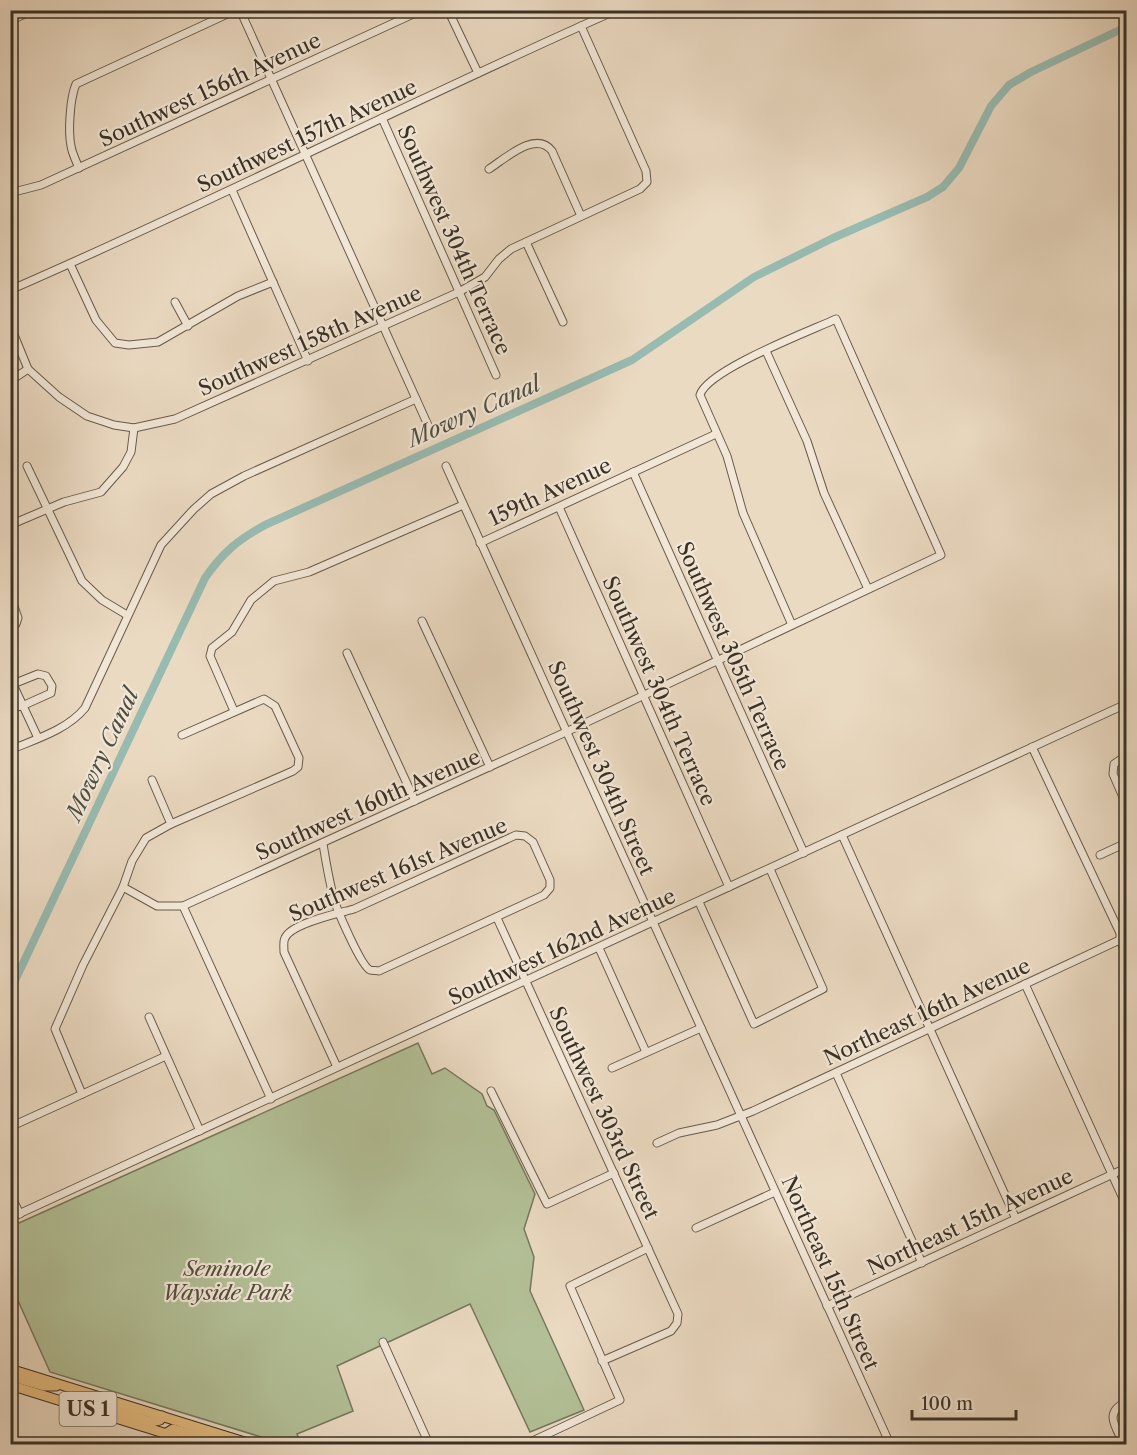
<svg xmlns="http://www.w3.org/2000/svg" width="1137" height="1455" viewBox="0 0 1137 1455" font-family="'Libre Caslon Text',serif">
<rect width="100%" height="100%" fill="#ebdac2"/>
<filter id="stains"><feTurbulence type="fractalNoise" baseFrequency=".00333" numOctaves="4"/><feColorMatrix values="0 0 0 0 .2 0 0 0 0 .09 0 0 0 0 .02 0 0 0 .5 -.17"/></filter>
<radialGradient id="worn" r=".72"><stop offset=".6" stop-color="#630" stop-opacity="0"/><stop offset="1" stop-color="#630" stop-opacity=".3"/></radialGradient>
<!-- green -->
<polygon fill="#b3c097" stroke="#76785e" stroke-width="1.5" points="418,1043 432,1074 445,1068 482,1094 487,1106 494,1110 535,1194 524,1229 534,1257 530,1291 584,1410 530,1432 470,1304 337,1366 353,1411 297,1434 301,1444 284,1444 50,1372 11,1285 10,1227"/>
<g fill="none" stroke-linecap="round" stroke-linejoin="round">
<!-- canal -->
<path stroke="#98bbb1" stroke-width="8" d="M10,991L205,578C223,552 238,540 265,525L632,360L754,277L833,238L927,197L943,187L959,168L991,106L1009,85L1031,72L1126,27"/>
<!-- minor casing -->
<g stroke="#665b4c" stroke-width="9">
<g id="minor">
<polyline points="240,10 432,434"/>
<polyline points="448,10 478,73"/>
<polyline points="10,21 33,10"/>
<polyline points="382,118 496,375"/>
<path d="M79,168C76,161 72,153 71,146C68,131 70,98 76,84L236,10"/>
<path d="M489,169C506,158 536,130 552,151L581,216"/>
<polyline points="232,190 308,361"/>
<polyline points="10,193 41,185 422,10"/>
<polyline points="526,242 563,322"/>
<polyline points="70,264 96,320 115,343 129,345 158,342 238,296 273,282"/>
<path d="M10,290C215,201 413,100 617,10"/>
<polyline points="175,302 188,326"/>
<polyline points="10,325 28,369 59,397 87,416 114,425 134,428 175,419 459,292 485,277 499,259 511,249 640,189 647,182 646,171 581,26"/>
<polyline points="766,351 807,441 824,493 868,589"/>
<polyline points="10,381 28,369"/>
<polyline points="27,466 82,581 102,600 127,615"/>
<polyline points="446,466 890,1444"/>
<polyline points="633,472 804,853"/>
<polyline points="559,507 729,887"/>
<polyline points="10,525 64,502 101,492 123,467 131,452 134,428"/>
<polyline points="480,543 716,434"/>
<polyline points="10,595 18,618 16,624 10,627"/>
<polyline points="422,621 490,767"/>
<polyline points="347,653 415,801"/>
<polyline points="10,678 38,738"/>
<polyline points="10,708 22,706 51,693 52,686 46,676 38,674 13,684"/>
<polyline points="234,711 210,656 212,648 232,632 251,600 274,581 309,572 463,505"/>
<polyline points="1032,747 1120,933 1120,940 1126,954"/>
<path d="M10,750C36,739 67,730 85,708L161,545L194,509L211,494L244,476L416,399"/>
<polyline points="1126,756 1114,764 1113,774 1126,804"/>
<polyline points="152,780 171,824"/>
<polyline points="842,835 1016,1219"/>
<path d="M323,844C326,862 329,881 334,899C337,910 361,966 370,970C373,971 376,970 379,971L544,895L550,888V880L533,842L525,836L516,835L354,909C340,913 291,923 285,938C283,941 284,948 284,952L337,1067"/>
<polyline points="1100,855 1126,843"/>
<path d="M123,887L157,906H183L566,732L941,555L836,319C810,331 707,370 700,395L727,456L743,513L792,625"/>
<polyline points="699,902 754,1024 823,989 770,869"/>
<polyline points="183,906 271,1099"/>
<polyline points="497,918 678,1314 677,1323 671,1331 602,1361"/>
<polyline points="599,948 646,1052"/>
<polyline points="1025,984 1126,1205"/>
<polyline points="149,1017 200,1131"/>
<polyline points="612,1068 701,1028"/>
<polyline points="836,1073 922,1263"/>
<polyline points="491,1091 547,1204 614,1173"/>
<polyline points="82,1094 55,1029 83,965 123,887 132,861 146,838 171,824 293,771 298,767 299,758 275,706 264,699 182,735"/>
<polyline points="10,1127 166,1056"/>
<polyline points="657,1143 679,1133 717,1125 753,1111 1126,937"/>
<polyline points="10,1194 20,1214"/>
<polyline points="10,1218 1126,704"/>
<polyline points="696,1228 775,1192"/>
<polyline points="827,1306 1126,1168"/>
<polyline points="383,1342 429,1444"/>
<polyline points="526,1444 620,1400 570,1286 648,1248"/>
<path d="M1124,1444C1116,1427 1103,1413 1126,1402"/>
</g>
</g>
<!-- highway casing -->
<g stroke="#3a3125" stroke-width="11">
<g id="highway">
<polyline points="10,1369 251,1444"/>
<polyline points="10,1376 44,1386 56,1386"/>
<polyline points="10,1385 199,1444"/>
<polyline points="71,1401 87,1401 151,1422 160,1420 162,1416"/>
<polyline points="165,1434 173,1429 226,1444"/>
</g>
</g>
<!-- minor -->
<use href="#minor" stroke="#f2e7d7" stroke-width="7"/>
<!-- highway -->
<use href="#highway" stroke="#e6bd81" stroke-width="9"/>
</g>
<g text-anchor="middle" stroke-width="4.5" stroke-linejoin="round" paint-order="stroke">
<!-- shield labels -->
<rect fill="#f2e7d7" stroke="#71685a" stroke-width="1.5" x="59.5" y="1392" width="57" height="34" rx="4.5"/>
<g font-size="20" font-weight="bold" fill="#3a3125">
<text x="88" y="1416">US 1</text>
</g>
<!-- street labels -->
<g font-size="21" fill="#3a3125" stroke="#f2e7d7">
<text transform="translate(210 90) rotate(-25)" y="7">Southwest 156th Avenue</text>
<text transform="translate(307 136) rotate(-25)" y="7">Southwest 157th Avenue</text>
<text transform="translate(454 240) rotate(66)" y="7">Southwest 304th Terrace</text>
<text transform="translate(310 341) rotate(-24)" y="7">Southwest 158th Avenue</text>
<text transform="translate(550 492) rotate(-25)" y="7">159th Avenue</text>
<text transform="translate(733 656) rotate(66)" y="7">Southwest 305th Terrace</text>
<text transform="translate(659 691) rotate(66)" y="7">Southwest 304th Terrace</text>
<text transform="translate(601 768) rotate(66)" y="7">Southwest 304th Street</text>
<text transform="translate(368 805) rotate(-24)" y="7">Southwest 160th Avenue</text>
<text transform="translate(398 870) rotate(-23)" y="7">Southwest 161st Avenue</text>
<text transform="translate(562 947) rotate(-25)" y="7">Southwest 162nd Avenue</text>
<text transform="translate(927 1012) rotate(-25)" y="7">Northeast 16th Avenue</text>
<text transform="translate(604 1113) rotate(65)" y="7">Southwest 303rd Street</text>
<text transform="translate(970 1222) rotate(-25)" y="7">Northeast 15th Avenue</text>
<text transform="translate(830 1273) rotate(66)" y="7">Northeast 15th Street</text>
</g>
<!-- park labels -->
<g font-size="21" font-style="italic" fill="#524e3c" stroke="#f2e7d7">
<text x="227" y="1276">Seminole<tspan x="227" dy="24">Wayside Park</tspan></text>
</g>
<!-- water labels -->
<g font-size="22" font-style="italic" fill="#4d4d41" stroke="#f2e7d7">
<text transform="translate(474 411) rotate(-24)" y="8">Mowry Canal</text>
<text transform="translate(102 754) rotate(-65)" y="8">Mowry Canal</text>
</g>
</g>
<!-- margin -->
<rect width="1137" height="1455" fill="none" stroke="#ebdac2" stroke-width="36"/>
<rect x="12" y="12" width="1113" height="1431" fill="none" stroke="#3a3125" stroke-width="3"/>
<rect x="18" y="18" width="1101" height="1419" fill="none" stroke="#3a3125" stroke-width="1.5"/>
<!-- scale -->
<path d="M912 1410v9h104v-9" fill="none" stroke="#3a3125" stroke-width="3"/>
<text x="921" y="1410" font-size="18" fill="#3a3125" stroke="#f2e7d7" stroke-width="4.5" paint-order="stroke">100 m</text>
<rect width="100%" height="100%" filter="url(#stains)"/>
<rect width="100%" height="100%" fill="url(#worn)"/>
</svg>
